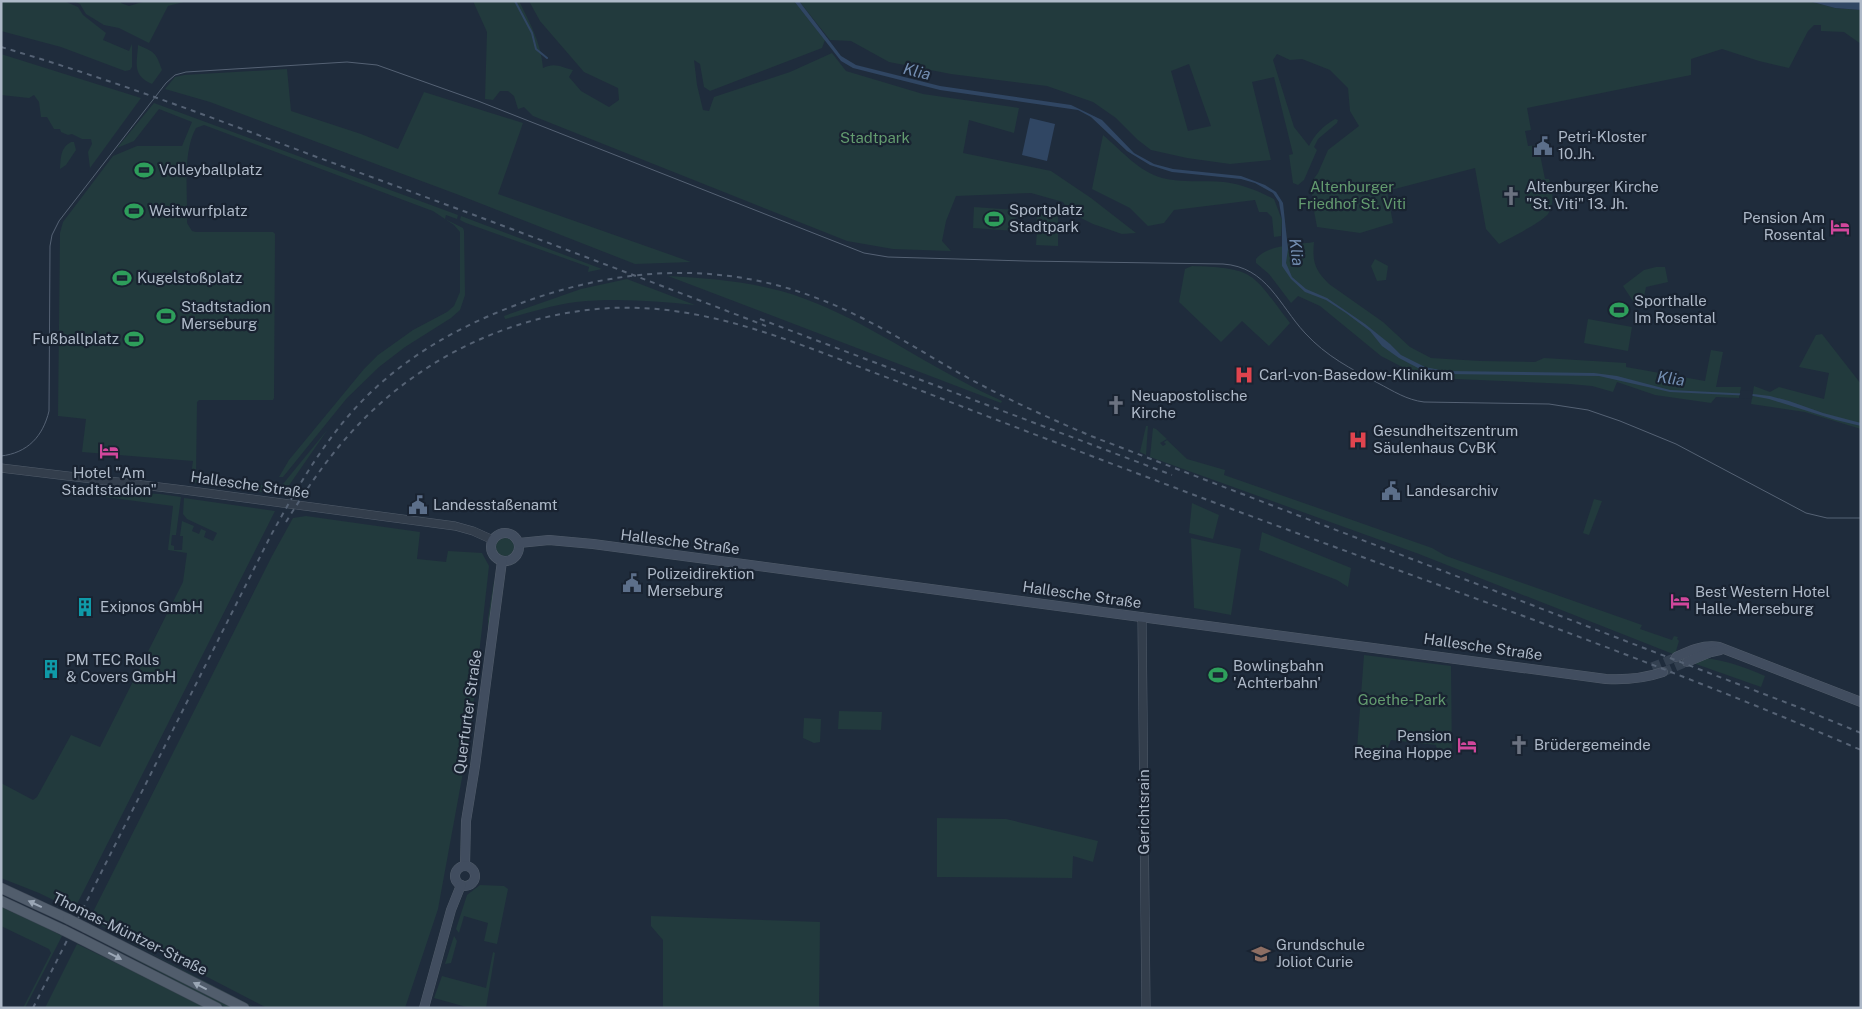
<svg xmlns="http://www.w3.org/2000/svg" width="1862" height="1009" viewBox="0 0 1862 1009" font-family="'Public Sans',sans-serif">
<rect width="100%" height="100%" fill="#1f2c3c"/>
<!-- green -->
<g fill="#223a3d" fill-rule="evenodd">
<polygon points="1,1 64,1 78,7 83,15 106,33 103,40 129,51 132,44 132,67 130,70 125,71 61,47 1,31"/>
<polygon points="73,1 121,1 121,3 129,6 146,1 188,1 168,6 149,43 119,28 104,25 86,14 80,4"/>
<path d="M473,1H519C530,23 541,43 543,68C555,62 561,67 573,70L569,77L581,91L609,107L619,100L618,88L584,72L540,21L529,1H794L825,40L822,48L710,91L704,87L700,64L694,60L697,85L703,110L709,111L714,97L790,72L832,53L846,71L923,94L1019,108L1014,133L969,120L963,153L1051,171L1091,198L1136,233L1122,234L1093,224L1069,212L1063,202L1031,193L956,196L946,221L942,241L951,251L893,249L847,241L533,116L524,107L518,109L514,96L508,91H500L493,100L485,99L487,32Z"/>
<path d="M799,1H1809L1835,8L1861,10V44L1844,32L1821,31V25H1814L1808,31L1789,68L1759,61L1722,49L1691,59V75L1527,108L1531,130L1525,131L1528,146L1538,145L1545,179H1549C1553,189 1555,208 1546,216C1538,224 1510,238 1499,244L1486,229L1475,168L1387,191L1393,223L1360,233L1317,227L1312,200L1313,180L1318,173L1328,150L1359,126L1350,111L1348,88L1330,70L1302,59L1290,60L1277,54L1273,60L1294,127L1309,146C1315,134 1323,126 1335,119L1338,120L1337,123L1318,139L1314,147L1317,150L1304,180L1298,185L1293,183L1289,155L1293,154L1274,77L1252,82L1271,160L1230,164L1187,158L1151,150L1138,140L1116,118L1093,102L1047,86L951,74L889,62L851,41L830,40ZM1189,64L1211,126L1188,131L1171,71Z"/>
<path d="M138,45C155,52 156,53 162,70L152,84C132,75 137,64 138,45Z"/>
<polygon points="1,54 141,98 90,168 88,152 92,144 91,139 82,139 72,134 68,135 61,132 60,129 54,129 47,117 41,117 39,102 34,95 29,98 1,95"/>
<polygon points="287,69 291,111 361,134 398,149 424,92 523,123 498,194 691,262 635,264 459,195 210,102 165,89 175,77 184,75"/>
<path d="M154,103L458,215L457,219L446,215L445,219L463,228L464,231L465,295L460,310L451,318L405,347L379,367L347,398L283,477H279L289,460L364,369L378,355L413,330L447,312L454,306L460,292V232L454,225L433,211L422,207L204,125L196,128C182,153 188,195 187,223L192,231L196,232H273L275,234L274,398L273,400H199L197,402L196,475L197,477L262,485L274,484V488L268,493L190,482L193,461L82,452L86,419L58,416L60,233L63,222L113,156L137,146H182L192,122L159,109L134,141L117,148Z"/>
<path d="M1103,135C1122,151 1138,171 1162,178C1182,183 1203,180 1224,182C1242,184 1258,191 1274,199L1282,220L1281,236L1274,237L1272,217L1267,212H1259L1255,200L1174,210L1164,223L1148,226L1130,208L1092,189Z"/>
<path d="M71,142H74L76,150L66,165L60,169C61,158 60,148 71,142Z"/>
<polygon points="974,207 1016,210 1015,231 973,228"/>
<polygon points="1037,213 1058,214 1058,229 1036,228"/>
<polygon points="461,216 602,269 588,272 589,267 466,223 460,220"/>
<polygon points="1037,230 1058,231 1058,246 1036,245"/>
<path d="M1314,242C1312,262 1315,270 1329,284L1383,322L1410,347L1431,358L1480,361L1535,362L1544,358L1626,363V367L1705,381L1711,350L1723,352L1716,387H1741L1739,398L1716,397L1711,403L1655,395L1617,382L1613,392L1592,386L1570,384L1432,378L1408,370L1381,356L1320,306L1298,296L1291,303L1269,274L1256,263V259C1268,244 1297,245 1314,242Z"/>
<polygon points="1375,259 1388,266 1386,280 1377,281 1371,266"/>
<path d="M1192,266C1257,268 1252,274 1290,323L1269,346L1242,321L1221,342L1179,302L1185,269Z"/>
<polygon points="1656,267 1665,267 1668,282 1646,287 1643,302 1635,304 1623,286 1644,270"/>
<path d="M668,276C706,278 744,281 781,291C845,309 900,348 958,379C972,387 987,394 1002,401L1001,403Z"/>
<path d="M627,279L695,305C655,301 616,298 576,302C552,305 529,313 505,319L504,316L581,289Z"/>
<polygon points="1588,319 1632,327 1628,351 1584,343"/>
<polygon points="1822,334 1861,384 1861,429 1805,412 1751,404 1754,386 1770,392 1779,387 1824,399 1829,373 1799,367 1816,335"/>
<polygon points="1146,426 1148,426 1146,455 1140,452"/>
<polygon points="1153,428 1156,429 1167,439 1160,443 1163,446 1166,444 1164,442 1167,440 1187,459 1225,470 1224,475 1432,548 1446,556 1642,625 1640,629 1672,640 1674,636 1678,637 1677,639 1679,641 1676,651 1673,654 1419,554 1150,457"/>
<polygon points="328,429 283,494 277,494 279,488 285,491 287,487 283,484"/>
<polygon points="68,487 108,492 160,494 181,497 176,535 172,535 171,545 174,546 174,550 182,550 183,536 180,536 182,521 194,526 192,531 199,534 201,529 206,531 204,537 213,541 217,533 187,519 183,514 184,498 275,511 74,910 39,893 1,878 1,783 33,800 37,797 71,735 100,747 183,582 187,553 168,550 173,506 60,491"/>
<polygon points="1594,499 1602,501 1589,535 1583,533"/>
<polygon points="1192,503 1219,515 1213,539 1189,533"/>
<polygon points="306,516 420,532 417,559 446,562 448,551 482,553 489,566 470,734 438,909 405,1008 267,1008 157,951 89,920 272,556 293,518"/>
<polygon points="1262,532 1351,568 1348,587 1337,580 1259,550"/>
<polygon points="1191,538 1241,549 1231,615 1194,608"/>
<circle cx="505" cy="547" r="9"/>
<polygon points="494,581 495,586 489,630 488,630 488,618"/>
<polygon points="1364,655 1451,666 1452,760 1438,758 1436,745 1391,740 1386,752 1357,749"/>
<path d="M1704,658C1725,660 1745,667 1765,676L1761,687L1693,663Z"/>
<polygon points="839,711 882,712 881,730 838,729"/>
<polygon points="804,718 821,719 820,742 814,743 803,738"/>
<polygon points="937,818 1006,819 1098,841 1093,862 1073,856 1072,878 937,877"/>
<polygon points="480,885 504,886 508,889 497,944 484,941 488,923 464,916 459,933 456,929 467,895"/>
<polygon points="1,904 62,936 25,1008 23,1008 51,953 49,949 1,926"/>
<polygon points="651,916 820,922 819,1008 663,1008 663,940 651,926"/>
<polygon points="103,928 256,1008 246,1004"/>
<polygon points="90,932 237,1008 227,1008 89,935"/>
<polygon points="454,936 457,941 451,963 445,964"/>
<polygon points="77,944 208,1008 45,1008"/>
<polygon points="493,952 495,953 486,1008 470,1008 434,998 442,976 486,988"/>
</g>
<!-- water -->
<g fill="#304663">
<polygon points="794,1 799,1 841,56 856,65 940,86 1071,105 1102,120 1134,153 1154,164 1173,169 1241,176 1265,185 1276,192 1283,203 1288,249 1286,263 1292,277 1306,289 1327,298 1365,324 1390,344 1401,355 1425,367 1445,371 1594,373 1617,376 1670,390 1753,394 1770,396 1789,401 1823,413 1861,423 1861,426 1836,420 1769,399 1753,396 1670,392 1599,376 1444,374 1418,368 1399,358 1382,346 1370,331 1346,313 1326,300 1305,292 1291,279 1282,266 1282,220 1279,202 1273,193 1255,183 1241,179 1172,172 1150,165 1127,151 1091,117 1078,110 940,90 853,68 841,61"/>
<polygon points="1809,1 1861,1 1861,10 1835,8"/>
<polygon points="1030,118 1055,124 1047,161 1022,155"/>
</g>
<!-- pier -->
<polygon fill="#1f2c3c" points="1741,390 1753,391 1752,399 1739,398"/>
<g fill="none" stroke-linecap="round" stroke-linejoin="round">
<!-- stream -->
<polyline stroke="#304663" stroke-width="2" points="515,1 532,33 536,49 547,58"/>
<!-- secondary-tunnel -->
<g stroke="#344151" stroke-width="9" stroke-dasharray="9 4.5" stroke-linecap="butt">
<polyline points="1652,667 1676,657"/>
<polyline points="1663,672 1687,662"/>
</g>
<!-- tertiary casing -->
<g stroke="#515c6a" stroke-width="9">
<g id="tertiary">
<polyline points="1,468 184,490 455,526 473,531 493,540"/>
<polyline points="1142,617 1146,1008"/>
</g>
</g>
<!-- secondary casing -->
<g stroke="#515c6a" stroke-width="10">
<g id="secondary">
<circle cx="505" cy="547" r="14"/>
<path d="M519,543L549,540L593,544L1606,679C1624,680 1645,678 1663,672"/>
<path d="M1676,657C1689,651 1704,644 1719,647L1861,702"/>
<polyline points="1687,662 1711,652 1720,650"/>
<polyline points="465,866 466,821 475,766 502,561"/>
<circle cx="465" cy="876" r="10"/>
<polyline points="424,1008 451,910 461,885"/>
</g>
</g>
<!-- primary casing -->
<g stroke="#3d4755" stroke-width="11">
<g id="primary">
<polyline points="1,888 68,919"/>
<polyline points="1,901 63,930"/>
<polyline points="86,928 244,1008"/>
<polyline points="81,939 217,1008"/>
</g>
</g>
<!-- tertiary -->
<use href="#tertiary" stroke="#333e4c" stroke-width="8"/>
<!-- secondary -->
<use href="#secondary" stroke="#414d5f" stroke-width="9"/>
<!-- primary -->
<use href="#primary" stroke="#515d6c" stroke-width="10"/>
<!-- tram -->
<path stroke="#556274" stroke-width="1" d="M1,456C28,453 43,436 49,411L50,246L52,235L59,221L166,83L175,75L186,72L347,62L377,65L478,101L864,253L888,257L1025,261L1223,264C1267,267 1279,305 1305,333C1326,356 1351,369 1378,383C1393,391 1407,400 1424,402L1549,404L1588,410L1620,421L1676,444L1806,513L1827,518H1861"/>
<!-- rail -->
<g stroke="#556274" stroke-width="2" stroke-dasharray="5 5" stroke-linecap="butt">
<path d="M1,47C107,78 211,117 314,156C465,211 616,268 766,326"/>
<polyline points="760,319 1172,475"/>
<path d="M286,522C307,488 330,454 359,424C421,359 507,317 597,309C703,299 802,346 899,382C983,415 1068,447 1152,479C1388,569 1629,649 1861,750"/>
<path d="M33,1008L270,537C297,488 325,438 365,398C408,355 460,326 516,305C614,268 715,260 814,297C861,314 904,341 947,366C993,393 1042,415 1091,436L1803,709L1861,733"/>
</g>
<!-- primary-bridge casing -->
<g stroke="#3d4755" stroke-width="11" stroke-linecap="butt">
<g id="primary-bridge">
<polyline points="68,919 86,928"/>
<polyline points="63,930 81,939"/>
</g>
</g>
<!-- primary-bridge -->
<use href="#primary-bridge" stroke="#515d6c" stroke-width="10"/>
</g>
<!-- one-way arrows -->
<defs><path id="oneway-solid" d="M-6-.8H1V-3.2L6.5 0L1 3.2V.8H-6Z" transform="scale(1.25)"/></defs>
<g fill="#9ba7b6">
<use href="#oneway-solid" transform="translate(35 904) rotate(-155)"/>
<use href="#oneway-solid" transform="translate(115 956) rotate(27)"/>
<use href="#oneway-solid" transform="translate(200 986) rotate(-153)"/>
</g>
<!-- icons -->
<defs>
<g id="civic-bare" transform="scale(1.5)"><path d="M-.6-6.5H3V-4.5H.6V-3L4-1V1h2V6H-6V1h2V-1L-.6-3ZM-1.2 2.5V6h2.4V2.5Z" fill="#5c6f8a" stroke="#192331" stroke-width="2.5" paint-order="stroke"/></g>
<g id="stadium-bare" transform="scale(1.5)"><path d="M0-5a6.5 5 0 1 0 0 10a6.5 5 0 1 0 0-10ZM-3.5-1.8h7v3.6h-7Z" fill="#2e9e5b" stroke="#192331" stroke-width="2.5" paint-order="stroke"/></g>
<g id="church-bare" transform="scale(1.5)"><path d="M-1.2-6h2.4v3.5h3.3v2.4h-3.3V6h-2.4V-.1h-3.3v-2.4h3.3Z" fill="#6b7280" stroke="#192331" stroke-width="2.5" paint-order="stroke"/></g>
<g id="hotel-bare" transform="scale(1.5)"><path d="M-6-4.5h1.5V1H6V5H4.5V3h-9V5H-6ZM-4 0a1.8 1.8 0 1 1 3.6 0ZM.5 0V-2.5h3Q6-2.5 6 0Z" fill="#d1479c" stroke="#192331" stroke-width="2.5" paint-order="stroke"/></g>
<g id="hospital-bare" transform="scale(1.5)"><path d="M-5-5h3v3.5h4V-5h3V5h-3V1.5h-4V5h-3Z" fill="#e0444e" stroke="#192331" stroke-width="2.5" paint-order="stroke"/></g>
<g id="building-bare" transform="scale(1.5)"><path d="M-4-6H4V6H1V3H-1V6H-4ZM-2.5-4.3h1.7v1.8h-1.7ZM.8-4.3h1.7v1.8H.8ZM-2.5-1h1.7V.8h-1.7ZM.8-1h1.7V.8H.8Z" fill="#0f9aa8" stroke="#192331" stroke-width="2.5" paint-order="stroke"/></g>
<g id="school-bare" transform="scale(1.5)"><path d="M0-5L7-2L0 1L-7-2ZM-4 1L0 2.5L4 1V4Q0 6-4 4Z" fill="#8d6e63" stroke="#192331" stroke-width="2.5" paint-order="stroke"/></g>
</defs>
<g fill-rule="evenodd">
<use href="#civic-bare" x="1543" y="146"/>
<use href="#stadium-bare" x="144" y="170"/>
<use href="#church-bare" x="1511" y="196"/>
<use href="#stadium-bare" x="134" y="211"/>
<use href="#stadium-bare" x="994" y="219"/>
<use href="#hotel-bare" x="1840" y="227"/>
<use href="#stadium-bare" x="122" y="278"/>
<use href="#stadium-bare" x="1619" y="310"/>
<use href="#stadium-bare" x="166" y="316"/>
<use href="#stadium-bare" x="134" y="339"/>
<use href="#hospital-bare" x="1244" y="375"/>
<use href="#church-bare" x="1116" y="405"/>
<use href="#hospital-bare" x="1358" y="440"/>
<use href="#hotel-bare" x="109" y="451"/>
<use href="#civic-bare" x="1391" y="491"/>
<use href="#civic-bare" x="418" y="505"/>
<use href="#civic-bare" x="632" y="583"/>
<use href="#hotel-bare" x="1680" y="601"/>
<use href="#building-bare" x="85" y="607"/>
<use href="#building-bare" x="51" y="669"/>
<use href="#stadium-bare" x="1218" y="675"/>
<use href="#hotel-bare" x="1467" y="745"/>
<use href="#church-bare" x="1519" y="745"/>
<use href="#school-bare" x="1261" y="954"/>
</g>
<g text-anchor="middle" stroke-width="4.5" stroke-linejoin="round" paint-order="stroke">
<!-- poi labels -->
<g font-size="15" fill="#aeb9c8" stroke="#192331" text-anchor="start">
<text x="1558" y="142">Petri-Kloster<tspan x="1558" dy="17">10.Jh.</tspan></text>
<text x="159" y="175">Volleyballplatz</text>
<text x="1526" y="192">Altenburger Kirche<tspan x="1526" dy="17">"St. Viti" 13. Jh.</tspan></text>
<text x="1009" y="215">Sportplatz<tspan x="1009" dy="17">Stadtpark</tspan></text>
<text x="149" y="216">Weitwurfplatz</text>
<text x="1825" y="223" text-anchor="end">Pension Am<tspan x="1825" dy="17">Rosental</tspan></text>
<text x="137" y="283">Kugelstoßplatz</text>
<text x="1634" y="306">Sporthalle<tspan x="1634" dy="17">Im Rosental</tspan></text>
<text x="181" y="312">Stadtstadion<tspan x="181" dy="17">Merseburg</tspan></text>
<text x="119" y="344" text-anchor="end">Fußballplatz</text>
<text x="1259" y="380">Carl-von-Basedow-Klinikum</text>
<text x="1131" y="401">Neuapostolische<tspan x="1131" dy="17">Kirche</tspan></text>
<text x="1373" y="436">Gesundheitszentrum<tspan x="1373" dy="17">Säulenhaus CvBK</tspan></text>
<text x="109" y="478" text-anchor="middle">Hotel "Am<tspan x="109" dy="17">Stadtstadion"</tspan></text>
<text x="1406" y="496">Landesarchiv</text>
<text x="433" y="510">Landesstaßenamt</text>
<text x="647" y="579">Polizeidirektion<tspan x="647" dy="17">Merseburg</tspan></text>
<text x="1695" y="597">Best Western Hotel<tspan x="1695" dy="17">Halle-Merseburg</tspan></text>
<text x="100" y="612">Exipnos GmbH</text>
<text x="66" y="665">PM TEC Rolls<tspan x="66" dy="17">&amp; Covers GmbH</tspan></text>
<text x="1233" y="671">Bowlingbahn<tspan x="1233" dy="17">'Achterbahn'</tspan></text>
<text x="1452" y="741" text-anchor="end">Pension<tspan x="1452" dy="17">Regina Hoppe</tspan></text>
<text x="1534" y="750">Brüdergemeinde</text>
<text x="1276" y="950">Grundschule<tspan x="1276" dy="17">Joliot Curie</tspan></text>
</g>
<!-- park labels -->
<g font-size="15" fill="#639b6f" stroke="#192331">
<text x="875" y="143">Stadtpark</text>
<text x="1352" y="192">Altenburger<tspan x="1352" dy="17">Friedhof St. Viti</tspan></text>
<text x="1402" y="705">Goethe-Park</text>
</g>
<!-- street labels -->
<g font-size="15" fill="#aeb9c8" stroke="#192331">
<text transform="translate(250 485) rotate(8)" y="5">Hallesche Straße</text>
<text transform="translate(680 542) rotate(7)" y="5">Hallesche Straße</text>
<text transform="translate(1082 595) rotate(8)" y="5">Hallesche Straße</text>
<text transform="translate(1483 647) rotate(8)" y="5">Hallesche Straße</text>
<text transform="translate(468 712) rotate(-82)" y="5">Querfurter Straße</text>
<text transform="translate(1144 812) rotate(-90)" y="5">Gerichtsrain</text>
<text transform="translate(130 934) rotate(26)" y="5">Thomas-Müntzer-Straße</text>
</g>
<!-- water labels -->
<g font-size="16" font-style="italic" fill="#748fb3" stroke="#192331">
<text transform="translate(917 71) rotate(14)" y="6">Klia</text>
<text transform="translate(1297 252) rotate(83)" y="6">Klia</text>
<text transform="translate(1671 378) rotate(8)" y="6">Klia</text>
</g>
</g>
<!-- border -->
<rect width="1862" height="1009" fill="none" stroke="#aeb9c8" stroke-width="5"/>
</svg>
